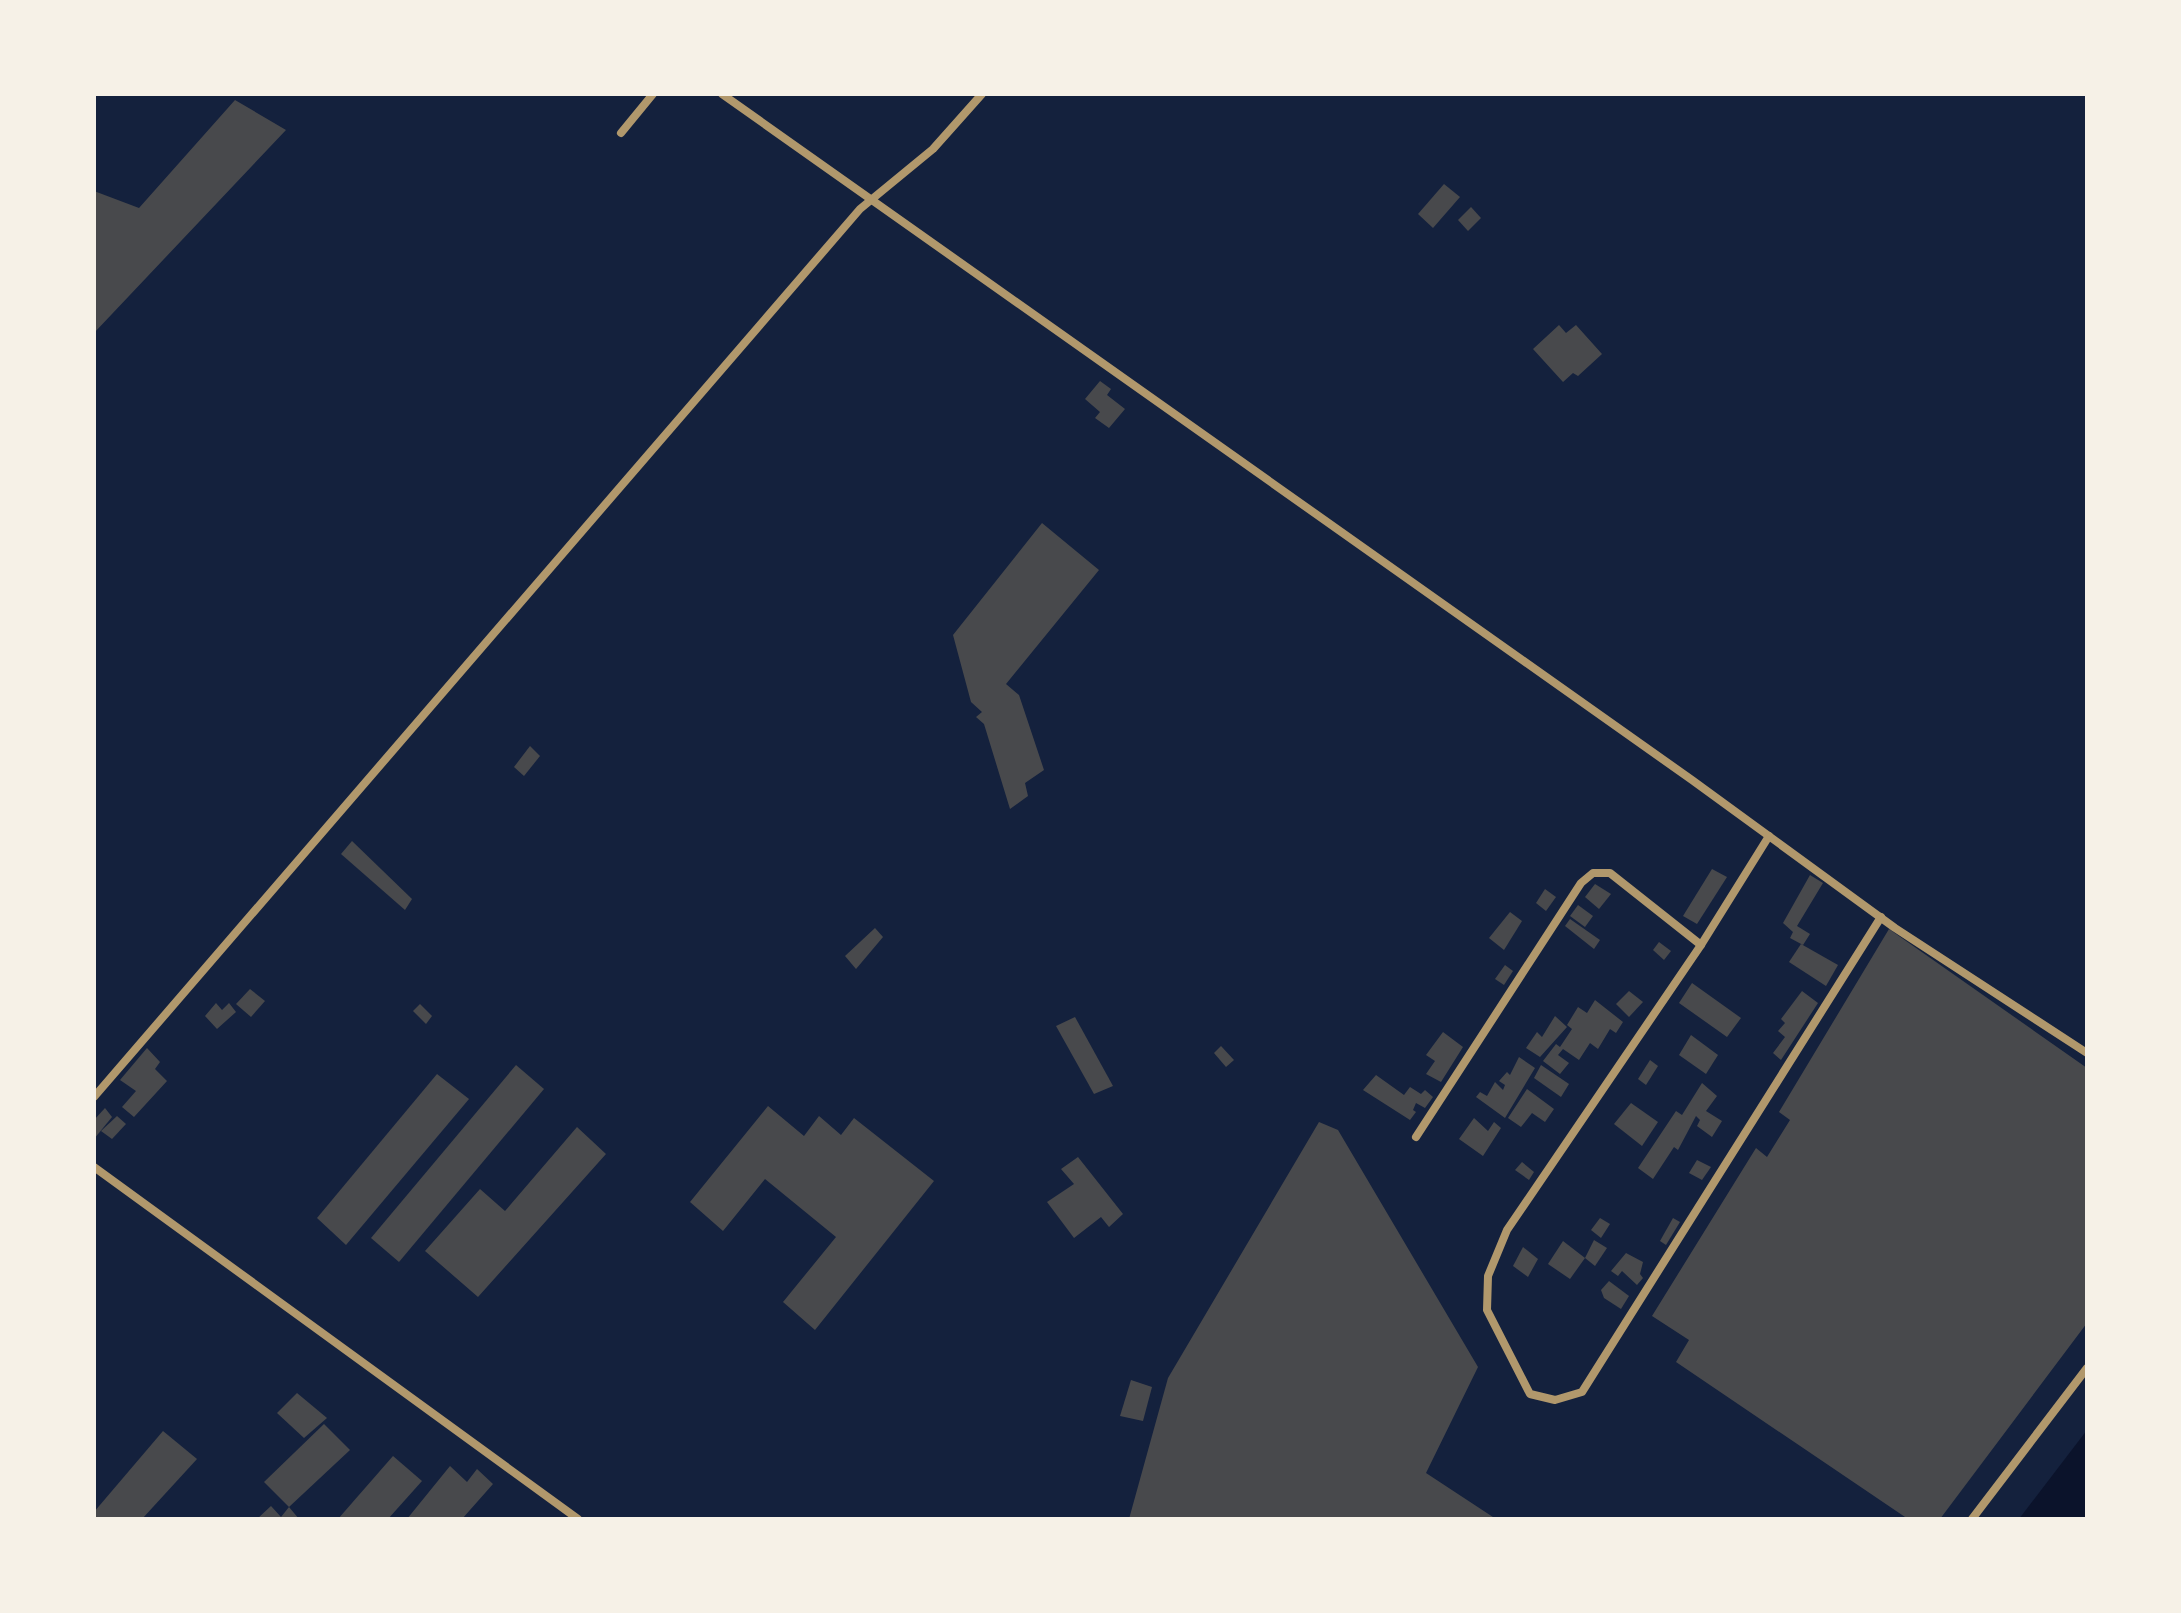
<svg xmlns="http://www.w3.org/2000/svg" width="2181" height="1613" viewBox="0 0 2181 1613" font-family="'Fira Sans Condensed',sans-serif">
<rect width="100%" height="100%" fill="#14213d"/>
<!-- water -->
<polygon fill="#0b132b" points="2087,1430 2087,1519 2019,1519"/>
<!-- building -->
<g fill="#48494c">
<polygon points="235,100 286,130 94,333 94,191 139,208"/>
<polygon points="1444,184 1460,197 1433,228 1418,214"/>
<polygon points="1471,207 1481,218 1468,231 1458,220"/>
<polygon points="1559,325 1566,333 1576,325 1602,354 1578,376 1573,373 1563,382 1533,349"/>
<polygon points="1100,381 1111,389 1107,395 1125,409 1109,428 1095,418 1100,412 1085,399"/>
<polygon points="1042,523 1099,570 1006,684 1019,695 1044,770 1025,783 1028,796 1010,809 984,724 976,717 982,712 971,702 953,635"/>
<polygon points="530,746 540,756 524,776 514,767"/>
<polygon points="352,841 412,899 405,910 341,854"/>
<polygon points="1712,869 1727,877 1697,924 1683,916"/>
<polygon points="1810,875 1823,883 1797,926 1810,934 1803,945 1790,938 1793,932 1783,923"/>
<polygon points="1595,884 1611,894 1599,909 1585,897"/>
<polygon points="1545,889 1556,897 1546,911 1536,903"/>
<polygon points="1578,905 1593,916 1585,927 1570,916"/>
<polygon points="1510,912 1522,921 1504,950 1489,938"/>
<polygon points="1570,919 1600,940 1594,949 1565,926"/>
<polygon points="875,928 883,937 856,969 845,956"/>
<polygon points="1889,929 2087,1068 2087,1323 1940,1519 1908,1519 1676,1362 1689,1340 1652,1316 1756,1148 1767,1157 1790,1120 1779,1112"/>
<polygon points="1659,942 1671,951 1664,960 1653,950"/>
<polygon points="1801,944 1838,965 1826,986 1789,962"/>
<polygon points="1505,965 1513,971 1504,985 1495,979"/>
<polygon points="1692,983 1741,1018 1727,1037 1679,1003"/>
<polygon points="250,989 265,1001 251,1017 236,1004"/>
<polygon points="1629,991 1643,1002 1629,1017 1616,1004"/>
<polygon points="1802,991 1818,1003 1781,1060 1773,1053 1785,1037 1778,1031 1785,1023 1781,1019"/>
<polygon points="1595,1000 1623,1022 1616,1033 1610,1029 1598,1049 1590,1043 1579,1060 1563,1049 1558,1055 1569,1063 1560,1074 1543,1061 1556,1044 1560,1047 1572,1029 1567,1025 1578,1007 1587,1013"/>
<polygon points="216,1003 222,1010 229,1003 236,1012 217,1029 205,1016"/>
<polygon points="420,1004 432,1016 426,1024 413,1011"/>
<polygon points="1555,1016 1567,1027 1540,1057 1526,1048 1537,1032 1542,1037"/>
<polygon points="1075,1017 1113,1086 1094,1094 1056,1026"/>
<polygon points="1443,1032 1463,1047 1441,1082 1426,1074 1435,1061 1426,1055"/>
<polygon points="1691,1035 1718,1055 1706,1074 1679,1055"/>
<polygon points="1221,1046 1234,1060 1226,1067 1214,1053"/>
<polygon points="147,1048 160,1062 155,1069 167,1081 134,1117 122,1107 136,1091 120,1080"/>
<polygon points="1519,1057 1535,1068 1505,1118 1476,1097 1480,1092 1487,1096 1495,1082 1503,1090 1505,1085 1499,1081 1507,1072 1510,1075"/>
<polygon points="1650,1060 1658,1066 1646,1085 1638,1079"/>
<polygon points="516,1065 544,1089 399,1262 371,1238"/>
<polygon points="1541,1065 1569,1084 1561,1097 1534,1078"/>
<polygon points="437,1074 469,1099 346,1245 317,1218"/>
<polygon points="1376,1075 1404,1095 1410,1087 1421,1094 1425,1090 1433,1097 1425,1108 1416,1103 1413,1110 1416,1112 1410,1120 1363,1090"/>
<polygon points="1702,1083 1717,1096 1706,1111 1722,1121 1712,1137 1697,1126 1700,1120 1696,1116 1678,1150 1674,1147 1653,1179 1638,1168 1676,1111 1682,1115"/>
<polygon points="1527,1089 1554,1109 1545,1122 1532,1113 1521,1127 1508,1118"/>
<polygon points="1631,1103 1658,1122 1642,1146 1614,1124"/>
<polygon points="768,1106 804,1136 819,1116 841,1135 854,1118 934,1181 815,1330 783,1302 836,1237 765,1179 723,1231 690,1202"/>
<polygon points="105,1108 112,1117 94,1139 94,1120"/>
<polygon points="117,1116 126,1124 112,1139 101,1131"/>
<polygon points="1474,1118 1488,1131 1494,1122 1501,1128 1483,1156 1459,1139"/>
<polygon points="1319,1122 1338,1130 1478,1367 1426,1473 1496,1519 1129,1519 1168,1378"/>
<polygon points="577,1127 606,1154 478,1297 425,1251 480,1189 505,1211"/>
<polygon points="1078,1157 1123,1214 1109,1227 1101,1217 1074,1238 1047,1202 1074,1184 1061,1169"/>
<polygon points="1697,1160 1711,1167 1702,1180 1689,1173"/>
<polygon points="1522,1162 1534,1172 1529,1180 1515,1170"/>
<polygon points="1600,1218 1610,1224 1601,1238 1591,1230"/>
<polygon points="1673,1218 1680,1222 1666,1245 1660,1241"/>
<polygon points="1594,1240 1607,1248 1595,1266 1585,1258"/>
<polygon points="1563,1241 1585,1258 1570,1279 1548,1264"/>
<polygon points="1523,1247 1538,1259 1528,1277 1513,1266"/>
<polygon points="1626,1253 1643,1262 1640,1274 1643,1278 1637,1285 1622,1271 1618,1276 1611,1271"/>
<polygon points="1609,1281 1629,1296 1621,1309 1604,1298 1601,1290"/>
<polygon points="1131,1380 1152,1387 1143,1421 1120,1416"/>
<polygon points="297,1393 327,1418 304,1438 277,1413"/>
<polygon points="324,1424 350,1450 289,1507 264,1482"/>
<polygon points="163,1431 197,1459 142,1519 94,1519 94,1512"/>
<polygon points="393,1456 422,1481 388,1519 338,1519"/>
<polygon points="450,1466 467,1482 477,1469 493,1484 462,1519 407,1519"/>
<polygon points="271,1506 281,1517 289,1507 299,1519 257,1519"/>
</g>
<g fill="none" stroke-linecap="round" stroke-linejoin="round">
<!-- minor -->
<g stroke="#b1986c" stroke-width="8">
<polyline points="722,94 1692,780 1895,928 2087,1053"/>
<polyline points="621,133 653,94"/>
<polyline points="1769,836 1701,945 1507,1230 1488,1276 1487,1310 1530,1394 1555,1400 1582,1392 1881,917"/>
<polyline points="94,1097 860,209 933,149 982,94"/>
<polyline points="1416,1137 1581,883 1593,873 1610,873 1701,945"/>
<polyline points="94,1167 578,1519"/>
<polyline points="1972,1519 2087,1368"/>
</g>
</g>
<!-- border -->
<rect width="2181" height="1613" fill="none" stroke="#f6f1e7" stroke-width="192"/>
</svg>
